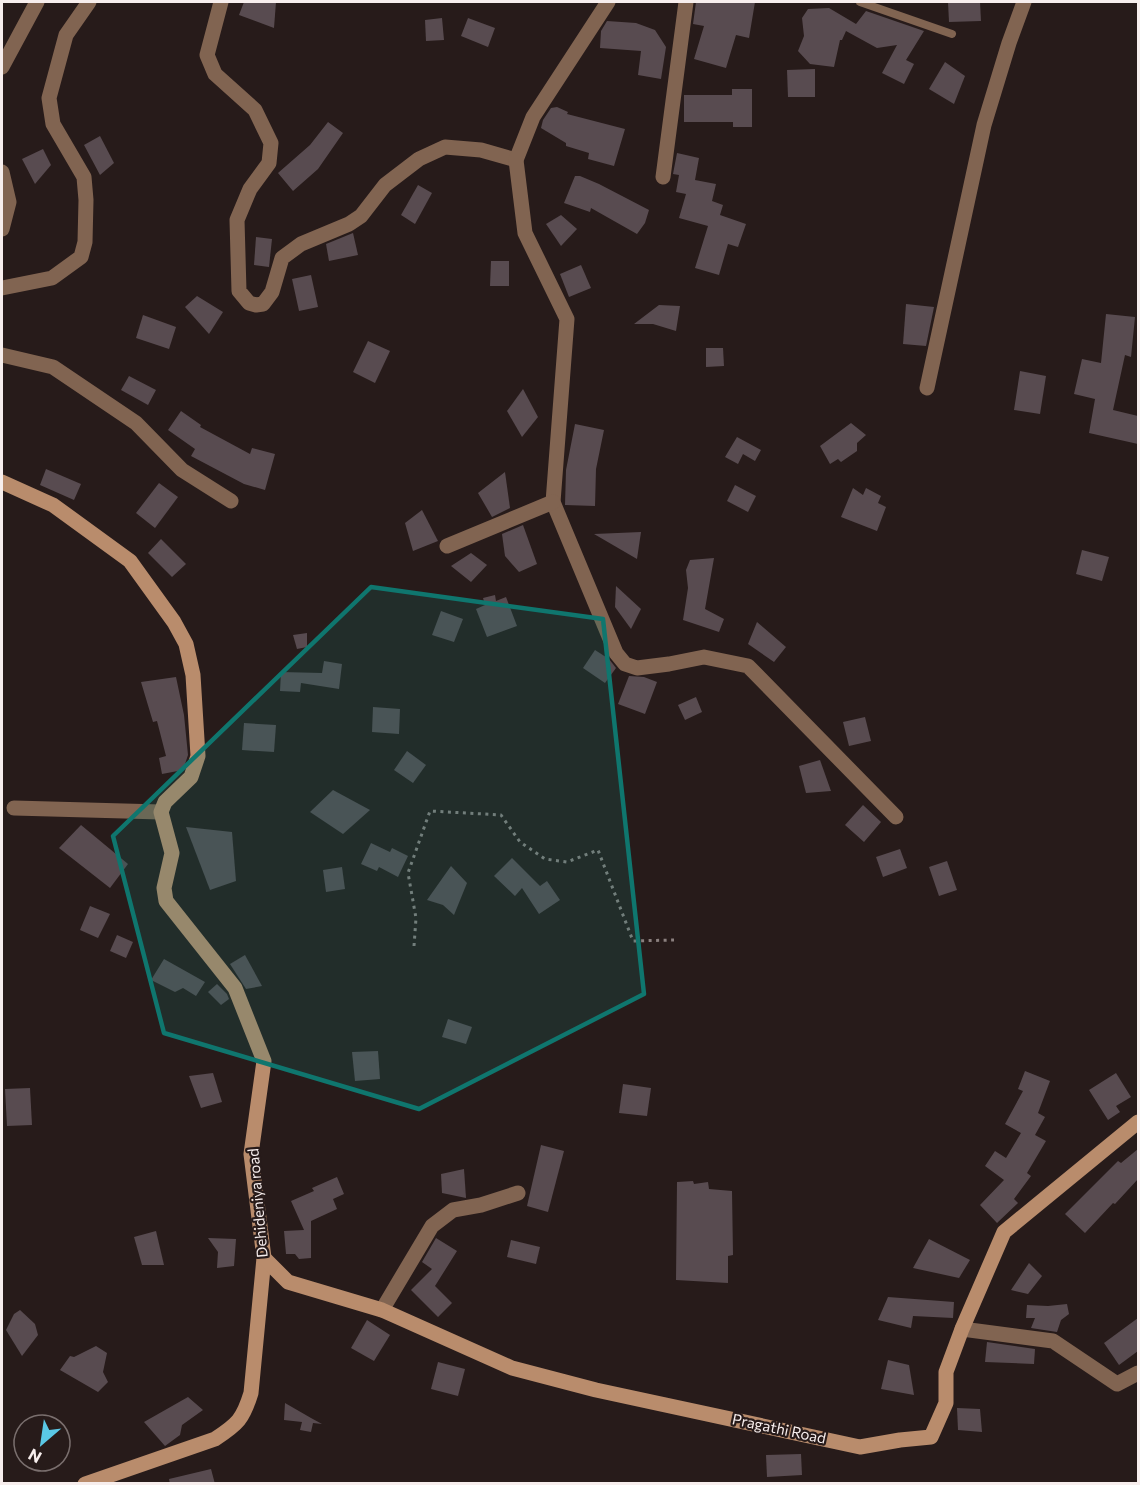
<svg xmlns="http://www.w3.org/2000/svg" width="1140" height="1485" viewBox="0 0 1140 1485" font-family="Commissioner,sans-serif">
<rect width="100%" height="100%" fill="#271b1a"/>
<!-- building -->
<g fill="#584b50">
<polygon points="244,2 276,2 274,28 239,15"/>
<polygon points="696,2 755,2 749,38 736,35 726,68 694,59 704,26 693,24"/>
<polygon points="948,2 980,2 981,21 949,22"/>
<polygon points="829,8 856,24 866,11 924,31 906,60 914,64 904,84 882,73 897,45 877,48 846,31 842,40 840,40 834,67 810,64 798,51 804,36 802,18 808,9"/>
<polygon points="442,18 444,40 426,41 425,20"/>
<polygon points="468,18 495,28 488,47 461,36"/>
<polygon points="607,21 636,23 655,30 666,47 661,79 638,75 641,51 600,48 601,31"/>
<polygon points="945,62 965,76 954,104 929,89"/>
<polygon points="815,69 815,97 788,97 787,70"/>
<polygon points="732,89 752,89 752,127 733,127 733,122 684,122 684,95 732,95"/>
<polygon points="557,107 568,112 567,114 625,129 614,166 588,159 589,153 566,146 566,143 541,128 543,120 551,108"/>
<polygon points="328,122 343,133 318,169 293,191 278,173 310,145"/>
<polygon points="100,136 114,163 100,175 84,145"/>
<polygon points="43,149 51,165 35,184 22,159"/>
<polygon points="677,153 699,158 695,180 716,184 712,201 723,205 720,215 746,224 738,247 728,244 719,275 695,268 708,226 679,218 686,194 676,192 679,175 673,174"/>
<polygon points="575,176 580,176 599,184 649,210 645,223 637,234 591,208 590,212 564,203"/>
<polygon points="418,185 432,193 415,224 401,215"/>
<polygon points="561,215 577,229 561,246 546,224"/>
<polygon points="353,233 358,255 329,261 326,244"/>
<polygon points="256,237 272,239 269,267 254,265"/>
<polygon points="491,261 509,261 509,286 490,286"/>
<polygon points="581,265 591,288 569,297 560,274"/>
<polygon points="311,275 318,307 299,311 292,279"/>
<polygon points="197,296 223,312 209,334 185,307"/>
<polygon points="906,304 934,307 926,346 903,344"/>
<polygon points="659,305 680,306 676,331 653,324 634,324"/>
<polygon points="1106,314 1135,317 1131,357 1125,355 1113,410 1138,416 1138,444 1089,433 1095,399 1074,394 1082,359 1101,363"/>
<polygon points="143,315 176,327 169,349 136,338"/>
<polygon points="368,341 390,351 375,383 353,372"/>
<polygon points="706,348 723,348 724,366 706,367"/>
<polygon points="1020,371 1046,376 1040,414 1014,410"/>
<polygon points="129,376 156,390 148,405 121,390"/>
<polygon points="523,389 538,417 522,437 507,411"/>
<polygon points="181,411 201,425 200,427 250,454 252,448 275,454 265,490 244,484 191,456 195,449 168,430"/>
<polygon points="851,423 866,435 857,443 857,451 841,462 838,459 830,464 820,446"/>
<polygon points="575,424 604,430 596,469 595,506 565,505 566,470"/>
<polygon points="737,437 761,450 755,461 743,454 738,464 725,457"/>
<polygon points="46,469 81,484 74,500 40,485"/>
<polygon points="505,472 510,508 492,517 478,493"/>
<polygon points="159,483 178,497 155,528 136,513"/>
<polygon points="735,485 756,496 748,512 727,501"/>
<polygon points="853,488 863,495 866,488 881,496 878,503 886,507 877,531 841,517"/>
<polygon points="422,510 438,541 413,551 405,523"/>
<polygon points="523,525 537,564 519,572 505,556 502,534"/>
<polygon points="641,532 637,559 594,534"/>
<polygon points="161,539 186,564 172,577 148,553"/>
<polygon points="1082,550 1109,557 1102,581 1076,574"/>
<polygon points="471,553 487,565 471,582 451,566"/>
<polygon points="714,558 705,609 724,619 719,632 683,620 688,588 686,570 690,560"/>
<polygon points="616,586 641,609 631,629 615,607"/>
<polygon points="495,595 496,601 506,597 517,626 487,637 476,609 485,605 483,598"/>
<polygon points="441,611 463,619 454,642 432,635"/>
<polygon points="757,622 786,647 774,662 748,644"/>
<polygon points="307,633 307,647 297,649 293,635"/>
<polygon points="595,650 609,659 616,668 605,683 583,668"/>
<polygon points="324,661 342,664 339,689 301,683 300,692 280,691 281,672 322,673"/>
<polygon points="629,676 644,677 657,682 645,714 618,704"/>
<polygon points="176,677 184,715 188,755 183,770 162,774 159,758 166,756 157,721 153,722 141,682"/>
<polygon points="696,697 702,712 685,720 678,705"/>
<polygon points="373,707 400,709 399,734 372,732"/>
<polygon points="865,717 871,741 849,746 843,722"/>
<polygon points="244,723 276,725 274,752 242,750"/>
<polygon points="407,751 426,765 413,783 394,770"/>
<polygon points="820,760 831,791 806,793 799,766"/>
<polygon points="333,790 370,810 343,834 310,812"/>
<polygon points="863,805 881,822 864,842 845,825"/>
<polygon points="81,825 128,864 110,888 59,848"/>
<polygon points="186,827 232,832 236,881 210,890"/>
<polygon points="371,843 390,852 392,848 408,856 398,877 379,867 377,871 361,864"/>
<polygon points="900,849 907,868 883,877 876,857"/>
<polygon points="512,858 540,886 547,881 560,900 539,914 522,888 515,896 494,876"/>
<polygon points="947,861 957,890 939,896 929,867"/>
<polygon points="451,866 467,883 454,915 443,905 427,900"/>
<polygon points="342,867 345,889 326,892 323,870"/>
<polygon points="90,906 110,914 98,938 80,930"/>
<polygon points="117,935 133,942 126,958 110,951"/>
<polygon points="245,955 262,986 246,989 230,964"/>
<polygon points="164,959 205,982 196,996 183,988 175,992 151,980"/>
<polygon points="217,984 227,994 229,999 221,1005 208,992"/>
<polygon points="448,1019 472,1027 466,1044 442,1037"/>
<polygon points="378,1051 380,1079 355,1081 352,1052"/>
<polygon points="1025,1071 1050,1081 1038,1113 1045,1117 1035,1135 1046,1141 1027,1173 1031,1176 1014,1199 1018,1203 997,1223 980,1205 1004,1180 985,1166 995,1151 1006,1158 1021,1133 1005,1124 1023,1091 1018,1089"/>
<polygon points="213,1073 222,1102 201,1108 189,1076"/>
<polygon points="1116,1073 1131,1097 1116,1106 1120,1112 1108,1120 1089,1090"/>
<polygon points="623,1084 651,1088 647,1116 619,1113"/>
<polygon points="30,1088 32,1125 7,1126 5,1089"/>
<polygon points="541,1145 564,1151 548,1212 527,1206"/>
<polygon points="1138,1149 1138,1179 1115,1204 1113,1203 1085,1233 1065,1214 1118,1161 1121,1163"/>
<polygon points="464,1169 466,1198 442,1193 441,1174"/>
<polygon points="337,1177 344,1194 333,1199 337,1209 311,1221 311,1258 299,1259 295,1254 286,1254 284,1231 304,1230 291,1201 314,1191 312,1188"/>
<polygon points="693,1181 694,1184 708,1182 709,1189 732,1191 733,1255 728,1256 728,1283 676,1280 677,1182"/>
<polygon points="156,1231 164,1265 142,1265 134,1237"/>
<polygon points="208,1238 236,1239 234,1266 217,1268 218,1252"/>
<polygon points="436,1238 457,1251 435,1286 452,1303 438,1317 411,1290 432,1269 422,1262"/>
<polygon points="929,1239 970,1260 959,1278 913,1268"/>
<polygon points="511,1240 540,1247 536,1264 507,1257"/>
<polygon points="1029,1263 1042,1276 1028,1294 1011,1290"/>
<polygon points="888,1297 954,1302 953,1318 913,1316 911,1328 878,1320"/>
<polygon points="1067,1304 1069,1314 1061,1320 1057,1332 1031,1328 1035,1318 1026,1318 1027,1305 1048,1306"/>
<polygon points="20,1310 35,1324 38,1335 22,1356 6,1330 14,1314"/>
<polygon points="1138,1318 1138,1351 1119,1365 1104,1343"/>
<polygon points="367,1320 390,1335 374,1361 351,1348"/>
<polygon points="987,1342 1035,1349 1034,1364 985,1362"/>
<polygon points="96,1346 107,1353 103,1372 108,1382 98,1392 60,1370 70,1356 74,1357"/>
<polygon points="888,1360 909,1365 914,1395 881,1389"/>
<polygon points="438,1362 465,1369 458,1396 431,1389"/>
<polygon points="188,1397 203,1410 182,1425 180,1435 165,1446 144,1422"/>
<polygon points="285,1403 311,1418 322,1424 313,1423 311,1432 300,1430 302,1422 284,1420"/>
<polygon points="957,1408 980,1409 982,1432 958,1430"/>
<polygon points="801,1454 802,1475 767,1477 766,1455"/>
<polygon points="211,1469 215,1484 170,1484 169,1479"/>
</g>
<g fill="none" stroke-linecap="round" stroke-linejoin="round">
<!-- path -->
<polyline stroke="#8b807f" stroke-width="3" stroke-dasharray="3 4.5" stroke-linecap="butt" points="414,946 416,918 408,873 430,811 501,815 520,842 545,859 567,862 598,850 633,941 674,940"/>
<!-- lane -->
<polyline stroke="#816451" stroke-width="8" points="860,2 952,34"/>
<!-- street -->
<g stroke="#816451" stroke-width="15">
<polyline points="221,2 207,55 215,74 255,110 271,143 269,163 250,189 237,220 239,291 249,303 256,305 263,304 272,292 282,258 301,244 349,224 361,216 385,185 419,159 445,147 481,150 516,160"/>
<polyline points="608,2 533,117 516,160 525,233 567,319 553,502 616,653 625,664 637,668 669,664 704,657 748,666 896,817"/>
<polyline points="2,67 37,2"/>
<polyline points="2,172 9,202 2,229"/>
<polyline points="663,177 686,2"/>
<polyline points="2,288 52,278 81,257 85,242 86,200 84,177 53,124 49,98 66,35 89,2"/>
<polyline points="2,355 53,367 136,423 182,470 231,501"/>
<polyline points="927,388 984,125 1009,43 1024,2"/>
<polyline points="447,546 553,502"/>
<polyline points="14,808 161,812"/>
<polyline points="382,1310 432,1226 453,1210 481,1205 518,1193"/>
<polyline points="962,1329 1053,1341 1117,1384 1138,1373"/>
</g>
<!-- secondary -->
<g stroke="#b98c6c" stroke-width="15">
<path d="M2,482L53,505L130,561L174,622L186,644L193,675L198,756L191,777L165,802L161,812L172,853L164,888L166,901L235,988L264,1061L251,1154L264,1258L251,1393C243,1419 238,1424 215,1439L85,1484"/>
<polyline points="264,1258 288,1282 382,1310 512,1368 596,1390 860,1447 900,1440 931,1437 946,1403 946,1372 962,1329 1004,1232 1138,1122"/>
</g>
</g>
<!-- marked area -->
<path fill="#0f766e" fill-opacity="0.2" stroke="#0f766e" stroke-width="4.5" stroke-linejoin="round" d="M371,587L603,619L644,994L419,1109L164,1033L113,836Z"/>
<g text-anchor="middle" stroke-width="4.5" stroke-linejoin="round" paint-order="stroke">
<!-- street labels -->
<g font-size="15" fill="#f7eeed" stroke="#271b1a">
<text transform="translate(258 1203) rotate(-95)" y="5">Dehideniya road</text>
<text transform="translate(779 1429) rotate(12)" y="5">Pragathi Road</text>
</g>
</g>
<!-- border -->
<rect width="1140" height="1485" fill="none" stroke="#f7eeed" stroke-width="6"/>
<!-- north arrow -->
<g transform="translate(42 1443) rotate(209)"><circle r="28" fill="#271b1a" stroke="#7a6f6e" stroke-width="1.5"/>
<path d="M0-4.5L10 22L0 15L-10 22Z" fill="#5ac8e6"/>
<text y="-9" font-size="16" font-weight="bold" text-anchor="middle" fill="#f7eeed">N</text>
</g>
</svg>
